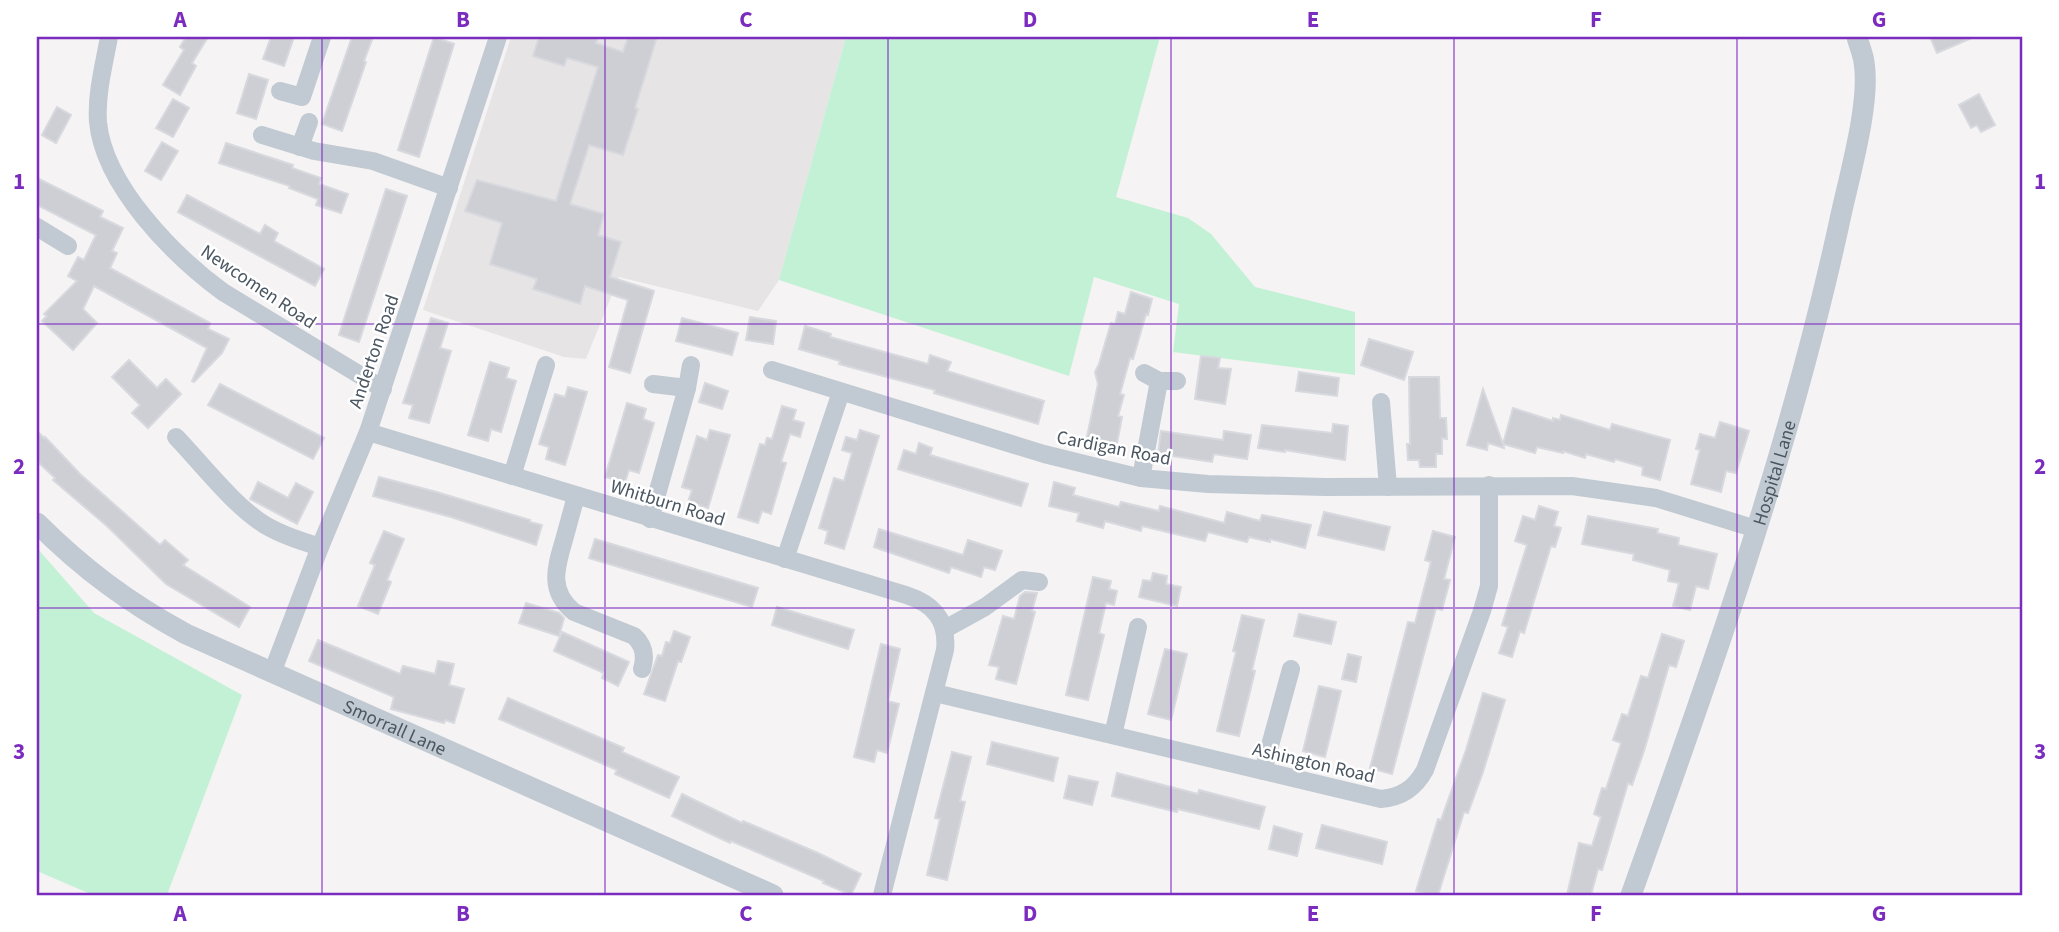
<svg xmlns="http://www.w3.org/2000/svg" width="2059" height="932" viewBox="0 0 2059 932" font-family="'Source Sans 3',sans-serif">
<rect width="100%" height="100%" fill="#f5f3f3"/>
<!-- education -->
<polygon fill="#e6e4e5" points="511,37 846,37 779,280 758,311 619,277 586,359 564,357 423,310"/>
<!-- green -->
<g fill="#c3f1d5">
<polygon points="846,37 1160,37 1116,197 1188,218 1211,234 1255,287 1355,312 1355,375 1173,352 1179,304 1094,277 1069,376 779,280"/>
<polygon points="37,548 94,613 242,695 167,895 93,895 37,871"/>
</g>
<!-- building -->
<g fill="#cdcfd5" stroke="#d7d9de" stroke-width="2">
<polygon points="186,37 208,37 192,63 196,66 180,95 163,85 184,50 180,47"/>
<polygon points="271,37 294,37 284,66 263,59"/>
<polygon points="352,37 373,37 364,61 366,62 342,131 322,124"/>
<polygon points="434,37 454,44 419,157 398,150"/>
<polygon points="539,37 598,37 596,43 623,52 628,37 657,37 635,108 638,109 623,155 589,145 570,204 604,214 598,235 621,242 610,277 654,291 630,373 609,367 628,300 585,286 580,304 533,289 537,279 490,264 502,223 465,211 477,180 556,201 598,67 567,58 564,66 533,56"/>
<polygon points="1930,37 1974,37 1937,53"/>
<polygon points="249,74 268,80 256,119 237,113"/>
<polygon points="1979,94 1995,125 1981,132 1977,125 1971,128 1959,105"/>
<polygon points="173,99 189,108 173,137 156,128"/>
<polygon points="57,107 71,115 56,143 42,135"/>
<polygon points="162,142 178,151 161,180 145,171"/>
<polygon points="226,143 293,165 292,168 321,178 319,184 348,194 341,213 316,205 318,199 289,188 290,186 219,163"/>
<polygon points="37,178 103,211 100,217 123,228 112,251 117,253 110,268 210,323 208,329 229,339 222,353 194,382 192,381 207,348 94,286 83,309 97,323 73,350 42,321 47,316 44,314 77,281 68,276 78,257 84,260 96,235 37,205"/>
<polygon points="386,189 407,196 359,342 339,335"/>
<polygon points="187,195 260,234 265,225 278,233 274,241 324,269 315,286 178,212"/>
<polygon points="1131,292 1152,299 1148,315 1146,314 1133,359 1130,358 1120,394 1124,395 1118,416 1122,417 1115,454 1085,446 1098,384 1095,372 1099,364 1111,323 1115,324 1118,312 1125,314"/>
<polygon points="750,317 776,321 773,344 746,340"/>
<polygon points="431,318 448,323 440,348 451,351 429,423 409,418 413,405 403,403"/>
<polygon points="682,318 738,333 732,355 676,341"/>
<polygon points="805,326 831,334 830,337 928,364 930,355 951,362 947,371 1044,401 1038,424 934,393 935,390 839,364 840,361 799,349"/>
<polygon points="1369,339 1413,352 1404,380 1361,365"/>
<polygon points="1201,356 1220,358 1218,368 1231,369 1225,404 1195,399"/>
<polygon points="129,360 157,388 166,379 181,394 148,428 132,413 140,405 112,377"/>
<polygon points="490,362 509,368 506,378 516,381 501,432 491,429 488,441 468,435"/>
<polygon points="1299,372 1339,378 1337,396 1296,391"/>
<polygon points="1409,377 1439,377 1440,418 1446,418 1447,439 1442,438 1442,454 1436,454 1436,467 1420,467 1419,460 1408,460 1407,444 1410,444"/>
<polygon points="705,383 728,391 722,409 699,402"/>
<polygon points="220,384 324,438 313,459 208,405"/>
<polygon points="568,387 587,392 565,465 546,459 549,447 539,444 555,394 565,397"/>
<polygon points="1483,389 1503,444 1513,408 1553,421 1553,418 1560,420 1561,415 1610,430 1612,424 1670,440 1660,480 1642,475 1643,467 1615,459 1614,462 1586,454 1585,458 1563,451 1563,453 1537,447 1535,453 1503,444 1504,448 1488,443 1487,450 1467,445"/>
<polygon points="627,403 646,409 643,419 654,423 639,473 629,470 625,482 605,477"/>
<polygon points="782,406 796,410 793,420 804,423 800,437 790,434 781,462 786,463 771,514 762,511 758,523 738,517 760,444 765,445 767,438 772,439"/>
<polygon points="1720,422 1749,431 1736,473 1726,471 1721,492 1691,484 1700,450 1696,449 1700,434 1715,438"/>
<polygon points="1333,424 1348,426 1345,460 1285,450 1285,452 1258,448 1262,425 1332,433"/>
<polygon points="710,430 730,435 708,508 688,502 692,490 682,487 697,436 707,440"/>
<polygon points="860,430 879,436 844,549 825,543 828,531 819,528 834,478 844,481 852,453 842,450 846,437 857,440"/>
<polygon points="37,431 44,438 45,437 80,474 160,545 165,540 188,560 183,565 250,607 239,627 166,584 107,526 53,480 55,478 37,461"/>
<polygon points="1161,431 1223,440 1224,431 1251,435 1247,459 1214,454 1212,462 1158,454"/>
<polygon points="919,443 932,448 930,455 1028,484 1021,506 898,469 904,450 916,454"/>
<polygon points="379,477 433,491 530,520 530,522 542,525 536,545 451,517 373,496"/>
<polygon points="258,482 288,498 296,483 313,492 297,524 250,499"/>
<polygon points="1054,482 1075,488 1073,495 1119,507 1121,502 1159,511 1160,506 1224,523 1227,512 1260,521 1262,515 1311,525 1305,548 1270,539 1270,542 1249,537 1247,542 1208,532 1205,541 1142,526 1141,531 1105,521 1103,528 1077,521 1079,513 1049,506"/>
<polygon points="1539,506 1558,512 1554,526 1561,528 1555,547 1551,546 1524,633 1520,631 1512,657 1499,653 1508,627 1502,625 1527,545 1515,541 1523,516 1535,520"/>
<polygon points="1324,512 1390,527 1384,550 1318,535"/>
<polygon points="1588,516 1658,529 1657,533 1679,538 1678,545 1717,554 1708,589 1696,586 1690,610 1673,606 1679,583 1668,581 1670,570 1633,560 1634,554 1582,544"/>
<polygon points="879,529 963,555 968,540 1002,551 995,570 984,567 981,577 951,567 949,573 874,547"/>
<polygon points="384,531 404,539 387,580 391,582 378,614 358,606 375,565 370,563"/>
<polygon points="1433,531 1455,537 1444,579 1450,580 1442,610 1436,608 1392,774 1370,768 1408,622 1415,623 1431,562 1425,560"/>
<polygon points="595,539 758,588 752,607 589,558"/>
<polygon points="1153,573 1167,576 1166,584 1181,587 1177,606 1139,597 1143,580 1151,581"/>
<polygon points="1093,577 1111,581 1109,589 1117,591 1114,605 1106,603 1099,633 1104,635 1088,700 1066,695"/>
<polygon points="1025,592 1037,593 1032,611 1035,612 1016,684 996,679 999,667 989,665 1003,616 1014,619 1020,596"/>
<polygon points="526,603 559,613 564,618 559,636 519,623"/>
<polygon points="777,607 854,630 848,649 772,625"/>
<polygon points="1299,614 1336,622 1331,644 1294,636"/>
<polygon points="1242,615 1264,620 1252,670 1255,671 1239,736 1217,731 1236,652 1233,651"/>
<polygon points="674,631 690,637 681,662 678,661 665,701 644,694 658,655 662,656 666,642 670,643"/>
<polygon points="562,632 629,662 618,686 602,678 604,673 554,651"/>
<polygon points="1662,634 1684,641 1676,667 1669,665 1644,751 1632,785 1628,783 1602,870 1598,869 1591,895 1567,895 1579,843 1592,846 1601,817 1594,814 1602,788 1606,789 1621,743 1613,740 1622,714 1628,716 1641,676 1648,678"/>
<polygon points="318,640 400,674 403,666 435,674 438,661 454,664 449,685 464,689 454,723 445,720 444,723 391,709 394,697 309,661"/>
<polygon points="881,644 900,649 888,701 899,704 887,753 877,750 874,762 854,757"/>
<polygon points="1165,649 1187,654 1171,720 1148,714"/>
<polygon points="1348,654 1361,657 1356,682 1342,679"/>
<polygon points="1319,686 1341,691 1325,757 1303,751"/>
<polygon points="1483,693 1505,700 1483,772 1468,813 1464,812 1438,895 1429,895 1416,891 1438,819 1441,820 1466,750"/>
<polygon points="508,698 624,748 622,752 679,777 669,798 615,774 617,770 499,719"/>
<polygon points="992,742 1058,758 1053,781 987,764"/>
<polygon points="952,752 971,757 960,801 965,802 947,880 927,875 940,819 935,818"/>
<polygon points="1117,773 1198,794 1199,790 1265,807 1259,829 1178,809 1177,812 1112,796"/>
<polygon points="1069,776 1098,782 1092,805 1064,798"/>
<polygon points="682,794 742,823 743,821 818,853 861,874 851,895 823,883 824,881 731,841 730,843 672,816"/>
<polygon points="1322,825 1387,842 1382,864 1316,848"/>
<polygon points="1274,826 1302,834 1297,856 1269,849"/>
</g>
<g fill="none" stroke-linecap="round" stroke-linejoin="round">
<!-- minor -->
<g stroke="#c1cad2" stroke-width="18">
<path d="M109,37C104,65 96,94 98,122C104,186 174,256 223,292L383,389"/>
<polyline points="280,91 302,97 322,37"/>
<polyline points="262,135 314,151 373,161 449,188"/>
<polyline points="300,147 309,122"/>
<polyline points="37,227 68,246"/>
<polyline points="772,370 1044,454 1141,478 1208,484 1325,487 1572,486 1656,498 1756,529"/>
<polyline points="1144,373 1159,381 1177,381"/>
<polyline points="653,384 687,388"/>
<polyline points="1381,402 1388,487"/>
<path d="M368,432L906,595C934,604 948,620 945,650L882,895"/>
<path d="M176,437C202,464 234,506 265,525C282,535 301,541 320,547"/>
<polyline points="512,476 546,365"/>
<polyline points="1141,478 1159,381"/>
<path d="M576,496C572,511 568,525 564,540C556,567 548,591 574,612L634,636C644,645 646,656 642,669"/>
<polyline points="650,519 687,388 691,365"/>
<polyline points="785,559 841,392"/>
<polyline points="945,629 985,607 1022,580 1039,582"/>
<polyline points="272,673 320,547 368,432 498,37"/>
<path d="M935,693L1381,799C1402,797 1415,788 1425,770L1482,611L1489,586V485"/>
<polyline points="1113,735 1138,627"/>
<polyline points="1263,771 1291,669"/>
</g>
<!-- tertiary -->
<g stroke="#c1cad2" stroke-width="21">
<path id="s1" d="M37,523C83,569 129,603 186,634L773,895"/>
<path id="s2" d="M1631,895C1710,675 1789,453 1839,224C1848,180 1871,104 1864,62C1863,54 1859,45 1857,37"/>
</g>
</g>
<!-- grid -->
<path fill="none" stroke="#7b2cbf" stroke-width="2" stroke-opacity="0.55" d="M322,37V895M605,37V895M888,37V895M1171,37V895M1454,37V895M1737,37V895M37,324H2022M37,608H2022"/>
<g text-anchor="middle" stroke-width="5" stroke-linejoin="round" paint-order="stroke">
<!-- street labels -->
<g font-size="19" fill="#4a5661" stroke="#fff">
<text transform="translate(259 286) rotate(34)" y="7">Newcomen Road</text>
<text transform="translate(373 351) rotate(-71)" y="7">Anderton Road</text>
<text transform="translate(1114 447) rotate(11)" y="7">Cardigan Road</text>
<text dy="7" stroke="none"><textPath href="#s2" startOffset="446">Hospital Lane</textPath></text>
<text transform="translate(668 502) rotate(17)" y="7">Whitburn Road</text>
<text dy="7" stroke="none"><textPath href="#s1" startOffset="415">Smorrall Lane</textPath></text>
<text transform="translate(1314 762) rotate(13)" y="7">Ashington Road</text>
</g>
</g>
<!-- border -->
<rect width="2059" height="932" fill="none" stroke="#ffffff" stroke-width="77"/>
<rect x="38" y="38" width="1983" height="856" fill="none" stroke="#7b2cbf" stroke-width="2.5"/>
<g font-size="23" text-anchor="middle" font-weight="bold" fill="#7b2cbf">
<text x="180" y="27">A</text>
<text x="463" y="27">B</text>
<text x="746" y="27">C</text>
<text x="1030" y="27">D</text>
<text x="1313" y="27">E</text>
<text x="1596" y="27">F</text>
<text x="1879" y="27">G</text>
<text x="19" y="189">1</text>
<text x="2040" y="189">1</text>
<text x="19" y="474">2</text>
<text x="2040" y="474">2</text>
<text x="19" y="759">3</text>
<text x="2040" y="759">3</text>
<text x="180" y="921">A</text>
<text x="463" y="921">B</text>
<text x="746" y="921">C</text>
<text x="1030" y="921">D</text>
<text x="1313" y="921">E</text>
<text x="1596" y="921">F</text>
<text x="1879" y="921">G</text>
</g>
</svg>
